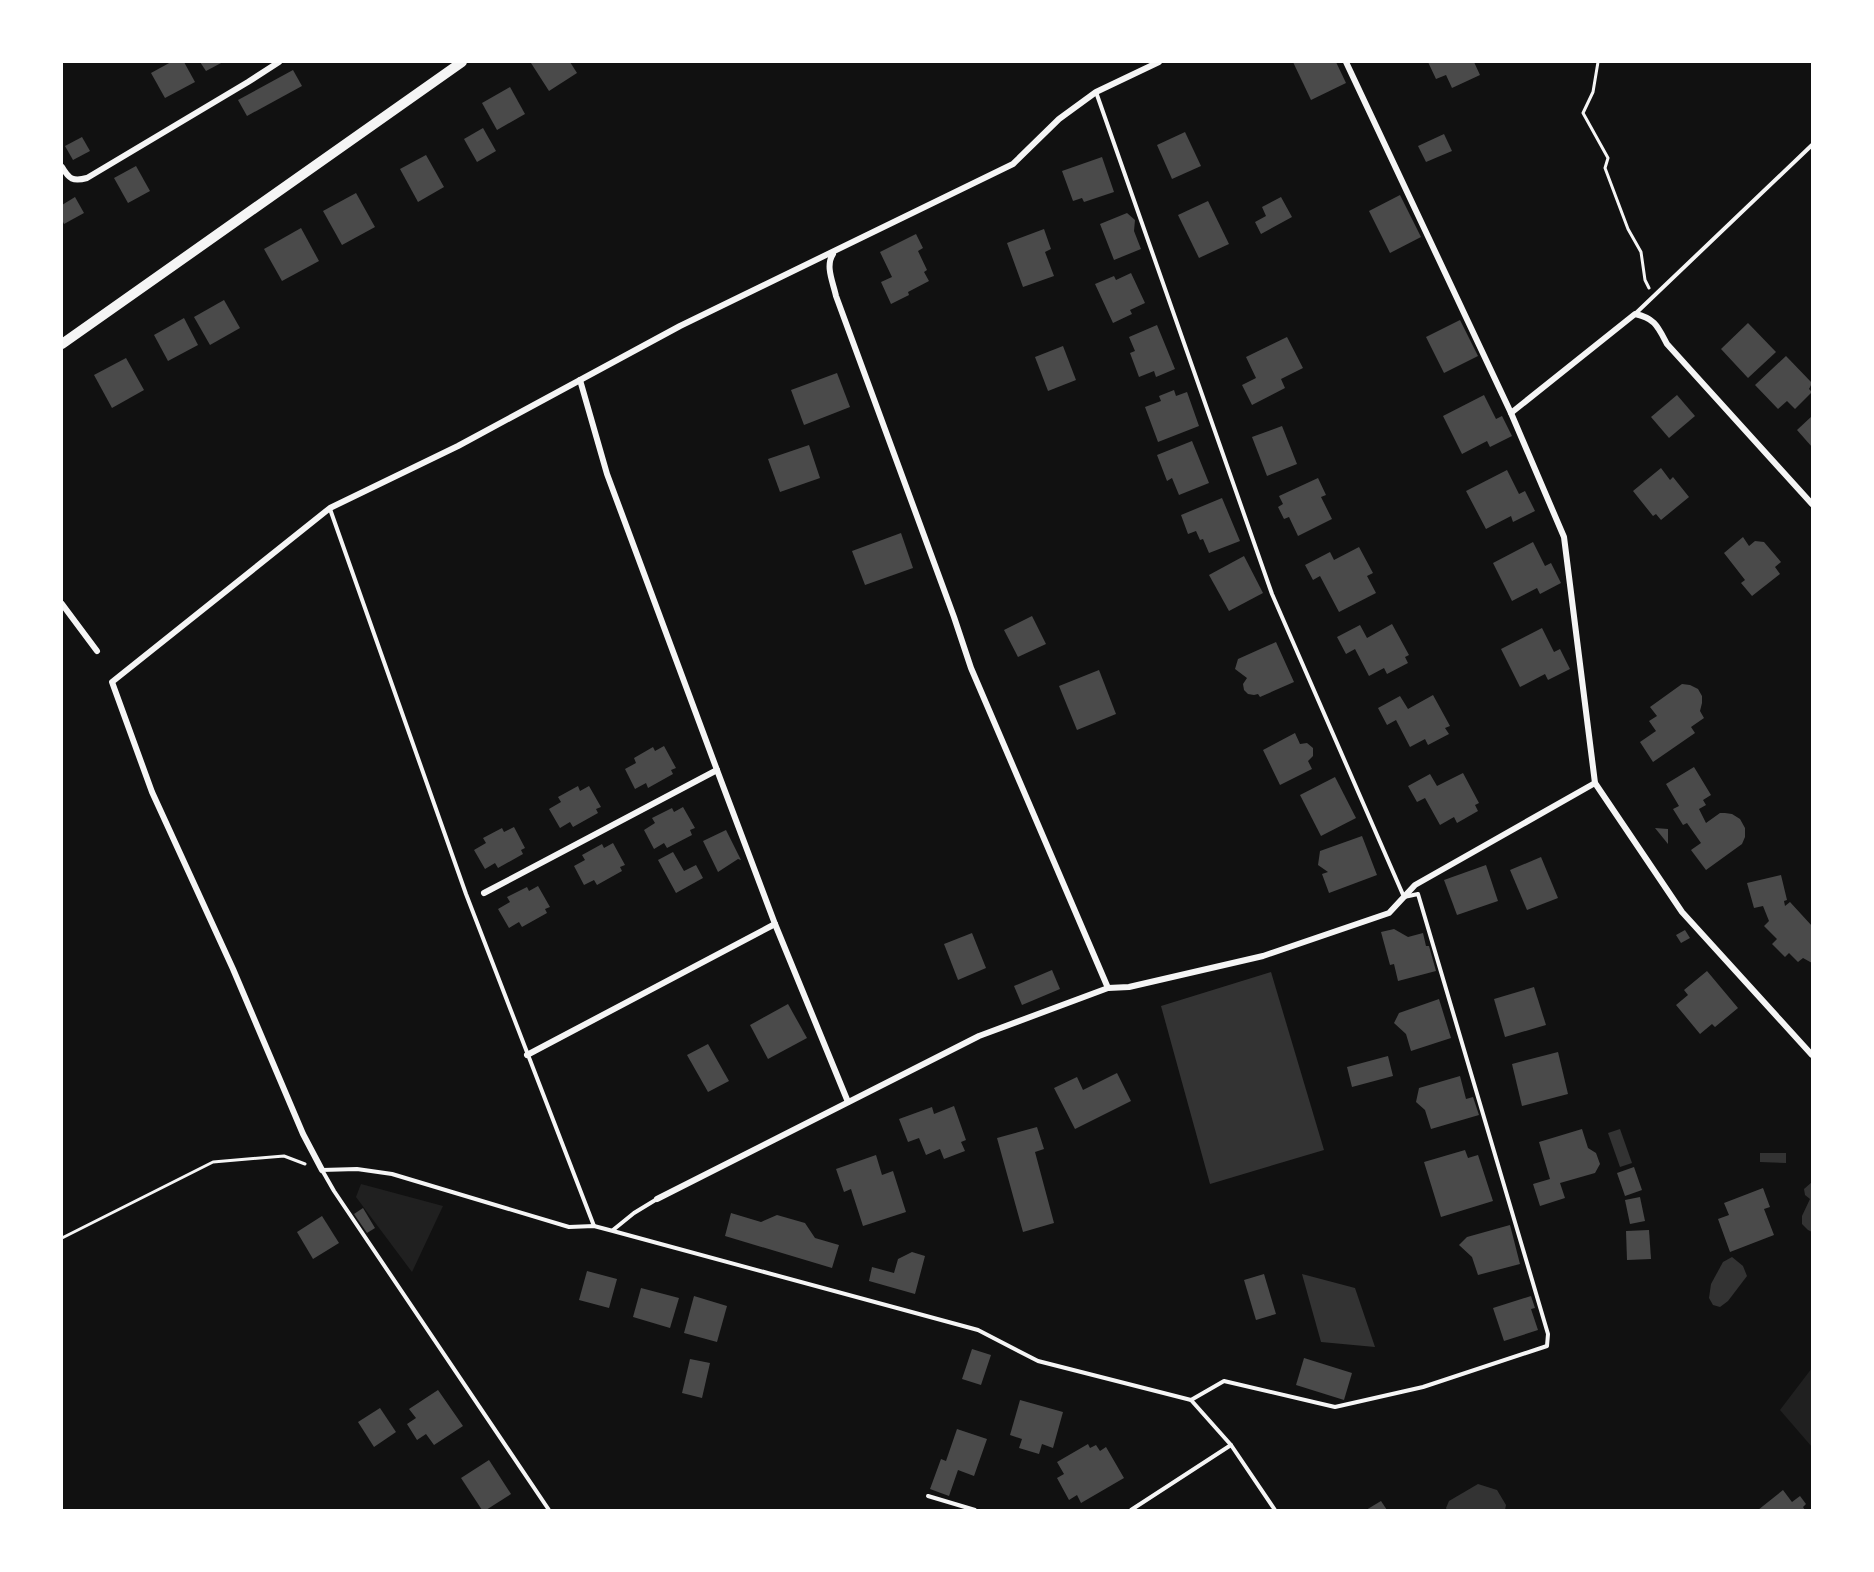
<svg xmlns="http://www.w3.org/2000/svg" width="1874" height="1572" viewBox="0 0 1874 1572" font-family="'Work Sans',sans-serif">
<rect width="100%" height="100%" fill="#111"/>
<!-- green -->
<g fill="#202020">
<polygon points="361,1184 443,1206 412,1272 356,1197"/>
<polygon points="1812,1368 1812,1447 1780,1410"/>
</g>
<!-- water -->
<g fill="#333">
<polygon points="1271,972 1324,1150 1210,1184 1161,1006"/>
<polygon points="1620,1129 1632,1163 1620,1167 1608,1133"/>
<polygon points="1760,1153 1786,1153 1786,1163 1760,1162"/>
<polygon points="1812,1182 1812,1232 1808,1230 1802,1224 1802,1216 1810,1199 1805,1195 1804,1189"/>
<polygon points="1732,1257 1743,1266 1747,1276 1728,1301 1720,1307 1713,1305 1709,1298 1711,1284 1723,1262"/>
<polygon points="1302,1274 1355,1288 1375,1347 1321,1342"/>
<polygon points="1478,1484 1497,1490 1506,1505 1505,1510 1447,1510 1446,1508 1449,1501"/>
</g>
<!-- building -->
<g fill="#4a4a4a">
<polygon points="171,62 184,62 195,82 165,98 151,73"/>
<polygon points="200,62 223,62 206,71"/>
<polygon points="533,62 570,62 577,73 549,91 531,63"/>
<polygon points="1293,62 1336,62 1346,83 1311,100"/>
<polygon points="1428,62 1474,62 1480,75 1452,88 1446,75 1436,79"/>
<polygon points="293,70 302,86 247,116 238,100"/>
<polygon points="510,87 525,114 497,130 482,103"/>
<polygon points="483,128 496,151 477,162 464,139"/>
<polygon points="1185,132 1201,166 1172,179 1157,145"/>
<polygon points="1444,134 1452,151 1426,162 1418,146"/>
<polygon points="82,137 90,151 73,160 65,146"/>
<polygon points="426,155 444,187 418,202 400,169"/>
<polygon points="1102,157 1114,192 1084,202 1082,198 1073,201 1062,171"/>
<polygon points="136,166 150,191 128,203 114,178"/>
<polygon points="356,193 375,227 342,245 323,211"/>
<polygon points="1400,195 1421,237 1390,253 1369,211"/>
<polygon points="75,197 84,213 64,224 62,220 62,205"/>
<polygon points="1281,197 1292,217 1261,234 1255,222 1266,216 1262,207"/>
<polygon points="1208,201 1229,244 1199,258 1178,215"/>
<polygon points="1127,213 1135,220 1134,231 1141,249 1114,260 1100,224"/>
<polygon points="301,228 319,261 282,281 264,249"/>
<polygon points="1044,229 1051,249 1045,252 1054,276 1023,287 1007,243"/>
<polygon points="916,234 923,248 918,251 927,270 924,272 929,281 908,292 909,295 891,304 881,282 892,277 880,252"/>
<polygon points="1131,273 1145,303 1130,310 1132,314 1113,323 1095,284 1114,276 1116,280"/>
<polygon points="224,300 240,328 210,345 194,317"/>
<polygon points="184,318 198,345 168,361 154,335"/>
<polygon points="1460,320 1478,356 1444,373 1426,337"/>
<polygon points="1748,323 1776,352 1748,378 1721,349"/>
<polygon points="1157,325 1175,369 1156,377 1154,371 1139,377 1130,353 1135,351 1129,337"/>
<polygon points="1287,337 1303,368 1281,379 1285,388 1252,405 1242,385 1256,378 1246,357"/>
<polygon points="1063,346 1076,380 1048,391 1035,357"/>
<polygon points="1786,356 1812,383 1809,389 1812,392 1795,409 1787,401 1778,409 1755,385"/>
<polygon points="126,358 144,390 112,408 94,375"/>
<polygon points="837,373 850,407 804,425 791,390"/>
<polygon points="1174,390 1176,396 1187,392 1199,426 1158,442 1145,407 1161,401 1159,396"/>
<polygon points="1484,395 1496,419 1502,416 1512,436 1490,447 1487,441 1462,454 1443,416"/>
<polygon points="1677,395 1695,416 1669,438 1651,417"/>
<polygon points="1812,416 1812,447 1797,430"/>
<polygon points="1282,426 1297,464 1267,476 1252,437"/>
<polygon points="1192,441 1209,483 1179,495 1172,478 1167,481 1157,455"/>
<polygon points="809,445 820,478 780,492 768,459"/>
<polygon points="1661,468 1670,480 1673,477 1689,497 1661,520 1656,514 1653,516 1633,491"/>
<polygon points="1507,470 1519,494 1525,491 1535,511 1513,522 1511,516 1486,529 1466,491"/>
<polygon points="1318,478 1326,495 1321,497 1332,519 1298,536 1289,517 1284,519 1278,507 1283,504 1279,496"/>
<polygon points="1222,498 1240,541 1209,553 1203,539 1200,540 1196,531 1188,534 1181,515"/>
<polygon points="901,533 913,568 865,585 852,551"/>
<polygon points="1743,537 1749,546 1755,541 1764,542 1781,562 1775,567 1780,574 1752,596 1741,583 1745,580 1724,553"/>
<polygon points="1533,542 1545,566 1551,563 1561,583 1540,594 1537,588 1512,601 1493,563"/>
<polygon points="1359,547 1373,573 1367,576 1376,593 1339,612 1320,576 1313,580 1305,565 1330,552 1334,560"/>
<polygon points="1244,556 1263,593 1229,611 1209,575"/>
<polygon points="1032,616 1046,644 1018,657 1004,630"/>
<polygon points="1392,624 1409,655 1405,657 1408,663 1387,674 1384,668 1369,676 1355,649 1346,654 1337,637 1360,625 1367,638"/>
<polygon points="1542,628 1554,652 1560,649 1570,669 1548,680 1545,674 1520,687 1501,649"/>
<polygon points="1276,642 1294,682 1260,697 1258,694 1254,695 1248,694 1244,690 1243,684 1247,678 1235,669 1238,659"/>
<polygon points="1099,670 1116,714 1077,730 1059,686"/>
<polygon points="1682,684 1690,685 1698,689 1702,696 1702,703 1700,711 1704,718 1691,727 1695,733 1653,762 1640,742 1656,731 1649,721 1657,716 1650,707"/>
<polygon points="1433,695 1450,726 1445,728 1449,734 1428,745 1425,739 1410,747 1396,720 1387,725 1378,708 1400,696 1408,709"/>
<polygon points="1295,733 1300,744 1307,743 1313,748 1313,756 1308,761 1312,769 1280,785 1263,750"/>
<polygon points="664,746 676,768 671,770 673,774 648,788 646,783 635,789 625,769 636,763 634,758 653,747 655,751"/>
<polygon points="1694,767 1711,795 1703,800 1706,805 1699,809 1706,823 1720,813 1725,813 1732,814 1740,819 1745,828 1745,837 1742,844 1706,870 1691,850 1701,843 1687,823 1683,825 1673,809 1679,806 1666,784"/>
<polygon points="1463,773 1479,803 1475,805 1478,811 1457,823 1454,817 1440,825 1425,798 1417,802 1408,786 1430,774 1437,786"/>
<polygon points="1335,777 1356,818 1321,836 1300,795"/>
<polygon points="578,786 580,791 589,786 601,807 596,809 598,813 573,827 570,822 560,828 549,809 561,802 558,797"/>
<polygon points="683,807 695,828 690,830 692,835 667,848 664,843 654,849 644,830 655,823 652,818 672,808 674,812"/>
<polygon points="514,827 525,848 521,850 523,854 498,868 495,863 485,869 474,850 486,843 483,838 502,828 504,832"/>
<polygon points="1655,828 1668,829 1668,844"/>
<polygon points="726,830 741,860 738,859 718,872 703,841"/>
<polygon points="1362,836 1377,875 1329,893 1322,874 1328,872 1318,865 1320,851"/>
<polygon points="613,843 625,865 620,867 622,871 597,885 594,880 584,885 574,866 585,860 582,855 602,844 604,848"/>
<polygon points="673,852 684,871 696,865 703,878 676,893 658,860"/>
<polygon points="1541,857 1558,898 1527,910 1510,870"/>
<polygon points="1486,865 1498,901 1457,915 1444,880"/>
<polygon points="1781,875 1787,900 1784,901 1785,906 1790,902 1812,926 1812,963 1803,958 1798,962 1789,953 1785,957 1772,944 1777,939 1764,926 1769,921 1763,906 1754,908 1747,883"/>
<polygon points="538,886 550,907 545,909 547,913 522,927 519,922 509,928 498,909 510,902 507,897 527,887 529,891"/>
<polygon points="1394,929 1408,937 1423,933 1426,946 1429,946 1436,971 1398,981 1394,964 1390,965 1381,932"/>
<polygon points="1685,930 1690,938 1681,943 1676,935"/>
<polygon points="972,933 986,968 958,980 944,944"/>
<polygon points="1052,970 1060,989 1022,1005 1014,986"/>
<polygon points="1707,971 1738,1008 1715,1027 1712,1024 1700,1034 1676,1005 1688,995 1684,990"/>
<polygon points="1534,987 1546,1025 1505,1037 1494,999"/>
<polygon points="1439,999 1451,1038 1411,1051 1406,1034 1394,1023 1399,1013"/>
<polygon points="788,1004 807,1038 768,1059 750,1025"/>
<polygon points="708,1044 729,1081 708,1092 687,1055"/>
<polygon points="1558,1052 1568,1094 1522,1106 1512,1064"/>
<polygon points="1388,1056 1393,1076 1352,1087 1347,1067"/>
<polygon points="1117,1073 1131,1101 1075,1129 1054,1088 1077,1077 1083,1090"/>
<polygon points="1460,1076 1466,1099 1473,1097 1479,1115 1431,1129 1425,1110 1416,1102 1419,1088"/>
<polygon points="954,1106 966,1140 961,1142 965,1151 944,1159 940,1149 926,1155 919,1138 908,1142 899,1119 932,1107 934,1114"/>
<polygon points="1037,1127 1044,1149 1035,1152 1054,1223 1023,1232 997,1138"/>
<polygon points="1582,1129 1588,1148 1596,1153 1600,1164 1595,1173 1560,1183 1565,1198 1540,1206 1533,1184 1550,1179 1539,1142"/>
<polygon points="1465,1150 1468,1158 1478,1155 1493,1201 1441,1217 1424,1162"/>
<polygon points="876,1155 882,1175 893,1171 906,1212 863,1226 851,1189 844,1192 836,1169"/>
<polygon points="1634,1167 1642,1190 1625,1196 1617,1173"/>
<polygon points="1763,1188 1770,1207 1764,1209 1774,1235 1730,1252 1718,1219 1729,1215 1724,1203"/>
<polygon points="1640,1197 1645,1221 1630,1224 1625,1200"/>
<polygon points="363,1208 375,1228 367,1233 354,1214"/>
<polygon points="731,1213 761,1222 777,1215 805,1223 815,1238 839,1245 832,1268 725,1236"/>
<polygon points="322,1216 339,1243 313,1259 297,1232"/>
<polygon points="1510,1225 1520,1264 1478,1275 1472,1257 1459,1245 1467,1237"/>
<polygon points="1649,1230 1651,1259 1627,1260 1626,1231"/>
<polygon points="912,1252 925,1256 915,1294 869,1281 872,1267 894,1273 898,1259"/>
<polygon points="587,1271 617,1279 609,1308 579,1300"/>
<polygon points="1264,1274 1276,1314 1256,1320 1244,1280"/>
<polygon points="641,1288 679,1298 670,1328 633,1317"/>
<polygon points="694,1296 727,1306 717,1342 684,1333"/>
<polygon points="1531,1296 1535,1308 1531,1309 1538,1330 1504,1341 1493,1308"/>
<polygon points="972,1349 991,1355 981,1385 962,1379"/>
<polygon points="1304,1358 1352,1373 1344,1400 1296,1385"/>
<polygon points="690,1359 710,1363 702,1398 682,1393"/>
<polygon points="438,1390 463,1426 434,1445 426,1434 417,1440 407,1424 416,1418 409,1409"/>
<polygon points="1020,1400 1063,1412 1053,1448 1042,1444 1039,1454 1019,1448 1022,1439 1010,1435"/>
<polygon points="380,1408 396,1432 374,1447 358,1422"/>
<polygon points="957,1429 987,1439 974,1476 958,1470 949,1496 930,1489 941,1459 946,1461"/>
<polygon points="1088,1444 1090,1448 1096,1445 1100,1451 1106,1447 1124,1478 1081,1503 1077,1495 1069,1500 1057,1478 1064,1474 1057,1462"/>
<polygon points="489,1460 511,1494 486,1510 482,1510 461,1478"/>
<polygon points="1783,1490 1792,1502 1800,1496 1806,1504 1803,1507 1805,1510 1758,1510"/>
<polygon points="1381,1501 1387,1510 1366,1510"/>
</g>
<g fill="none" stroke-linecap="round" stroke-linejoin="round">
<!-- path -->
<g stroke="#f5f5f5" stroke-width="3">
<polyline points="1598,62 1593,92 1583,113 1608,158 1605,168 1628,229 1641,252 1645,280 1649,288"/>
<polyline points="62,1238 213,1162 284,1156 305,1164"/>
</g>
<!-- service -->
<g stroke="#f5f5f5" stroke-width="4">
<polyline points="1096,92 1272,594 1404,897 1418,894 1548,1334 1547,1346 1423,1387 1335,1407 1224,1381 1191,1400"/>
<polyline points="1635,314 1812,145"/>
<polyline points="330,509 466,894 594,1226"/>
<polyline points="613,1230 634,1213 657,1199"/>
<polyline points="928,1496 975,1510"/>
<polyline points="549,1510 334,1191 322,1170 357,1169 392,1174 569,1227 594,1226 613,1231 978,1330 1038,1361 1191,1400 1231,1445 1275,1510"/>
<polyline points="1131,1510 1231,1445"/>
</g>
<!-- minor -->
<g stroke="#f5f5f5" stroke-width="6">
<polyline points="1346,62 1511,413 1564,537 1595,783 1682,912 1812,1055"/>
<path d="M62,167C69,179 73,182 87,178L248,82L279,62"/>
<path d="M833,254C825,266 833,282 836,296L954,617L971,668L1108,988"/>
<polyline points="580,380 607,474 717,770 775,924 848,1102"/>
<path d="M1511,413L1635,314C1655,318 1658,327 1667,344L1812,504"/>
<polyline points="62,604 97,651"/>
<polyline points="484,893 717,770"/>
<polyline points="527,1055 775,924"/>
<polyline points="322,1170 303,1134 233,969 152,792 112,682 330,508 458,446 680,326 1013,164 1059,119 1096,92 1159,62"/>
<polyline points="657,1199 979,1036 1108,988 1129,987 1263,956 1389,913 1415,885 1595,783"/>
</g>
<!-- tertiary -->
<polyline stroke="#f5f5f5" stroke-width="10" points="62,344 462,62"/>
</g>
<!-- border -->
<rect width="1874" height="1572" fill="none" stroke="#ffffff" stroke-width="126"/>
</svg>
